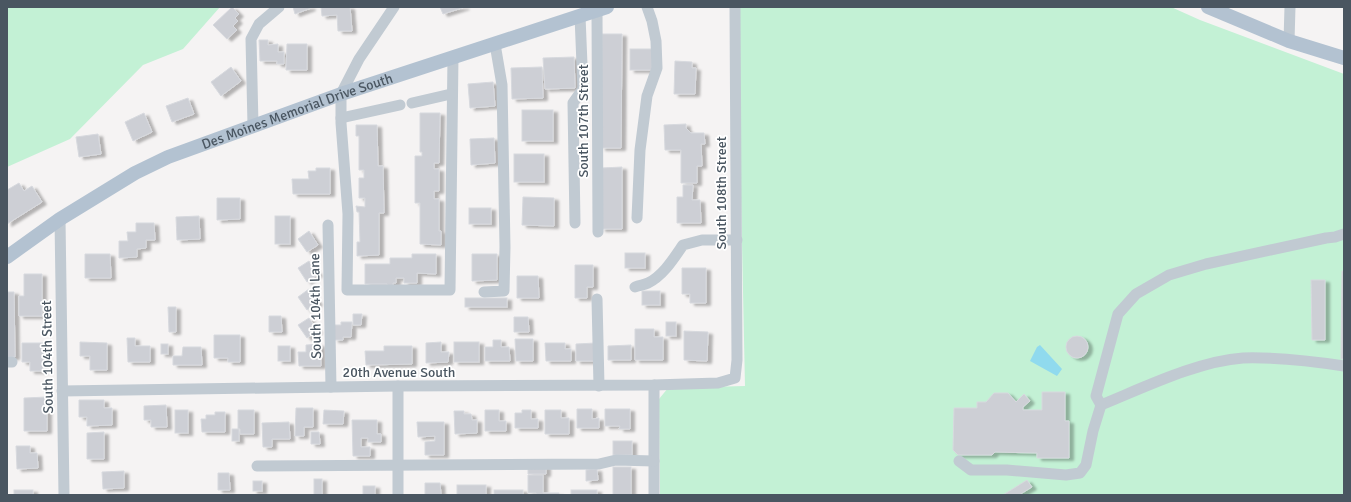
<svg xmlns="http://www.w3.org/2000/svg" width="1351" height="502" viewBox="0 0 1351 502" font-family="Signika,sans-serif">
<defs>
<filter id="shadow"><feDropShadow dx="4.5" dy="2.5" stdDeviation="1" flood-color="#0004"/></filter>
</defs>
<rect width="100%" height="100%" fill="#f5f3f3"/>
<!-- green -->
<g fill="#c3f1d5">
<polygon points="7,7 220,7 183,49 143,65 70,139 7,167"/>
<polygon points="737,7 1171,7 1200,20 1344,74 1344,495 660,495 659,399 668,388 745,386"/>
</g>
<!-- water -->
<polygon fill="#90daee" points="1040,345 1062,369 1057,376 1030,361 1037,347"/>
<!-- building -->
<g fill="#cdcfd5" stroke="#d7d9de" filter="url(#shadow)">
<polygon points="232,7 239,14 235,18 238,21 233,26 237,30 227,39 213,25"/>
<polygon points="293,7 311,7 311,8 295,14"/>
<polygon points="321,7 350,7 352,31 338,31 337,15 322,16"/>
<polygon points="440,7 465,7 443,14"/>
<polygon points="602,34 622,34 621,148 601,148"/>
<polygon points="259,40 268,40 268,45 278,44 278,52 284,52 284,64 277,64 277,61 260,61"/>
<polygon points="287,44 307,44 307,70 286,70"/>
<rect x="630" y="49" width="24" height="21"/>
<polygon points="574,57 575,88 545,89 543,58"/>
<polygon points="675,61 692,62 692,68 696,68 695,94 674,94"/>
<polygon points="231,67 241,81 221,96 211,82"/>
<polygon points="542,67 543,98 512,99 511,68"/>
<polygon points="493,82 495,106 470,108 468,84"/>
<polygon points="188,98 194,114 172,122 166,106"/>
<rect x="522" y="110" width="31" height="31"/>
<polygon points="144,113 152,132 133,141 125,122"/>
<polygon points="420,113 440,113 439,163 434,163 434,169 439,169 439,191 434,191 434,199 439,199 439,231 441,231 441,245 420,244 420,203 415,203 415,156 422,156 422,152 420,152"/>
<polygon points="686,124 686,128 691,133 704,133 705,144 701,144 702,166 697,166 697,183 681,183 681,150 665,150 664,125"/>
<polygon points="356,125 377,125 378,166 383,166 384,213 379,213 379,255 357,256 357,242 360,242 359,212 357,212 356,206 365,207 365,198 359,198 359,178 364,178 364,170 359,170 359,136 356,136"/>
<polygon points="98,134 101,154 79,157 76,137"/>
<polygon points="494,138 495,163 471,165 470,139"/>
<rect x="514" y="154" width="30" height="28"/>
<polygon points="622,167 622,229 601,229 601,168"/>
<polygon points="316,168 330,168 330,194 293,194 292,179 309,179 308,171 316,171"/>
<polygon points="19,183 24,191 32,186 42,202 7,224 7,190"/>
<polygon points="683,185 693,185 692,200 700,200 701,223 677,223 677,197 683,197"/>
<polygon points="523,197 554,198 554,226 522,225"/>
<polygon points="217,198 240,198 240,219 217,220"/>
<rect x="469" y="208" width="22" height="16"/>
<polygon points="199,216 200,239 177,240 176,217"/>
<rect x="275" y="216" width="15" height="28"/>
<polygon points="136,223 154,223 155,240 146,240 146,248 137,249 137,257 119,258 119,241 128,241 127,232 136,232"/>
<polygon points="309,231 318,245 307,252 298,239"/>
<rect x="625" y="253" width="20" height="15"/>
<polygon points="85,254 110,254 111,278 85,278"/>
<polygon points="412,254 436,254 436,274 417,273 417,283 404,283 404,278 396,278 396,283 393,283 393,286 387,286 387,284 365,284 365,264 390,264 390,258 412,258"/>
<polygon points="472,254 497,254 497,280 472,281"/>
<polygon points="309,261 318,274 307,282 298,268"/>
<polygon points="575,265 593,265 593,287 587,287 587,298 575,298"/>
<polygon points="682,268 706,268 706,303 690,303 690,294 682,294"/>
<polygon points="1342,271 1344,271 1344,359 1341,359"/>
<polygon points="24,274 42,274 42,316 19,316 19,296 24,296"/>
<polygon points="517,276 538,276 539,298 517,298"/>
<polygon points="1311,280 1325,280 1325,340 1312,340"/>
<polygon points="309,289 318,303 307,310 298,297"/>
<rect x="642" y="291" width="18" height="14"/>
<polygon points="7,292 14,292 15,357 7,357"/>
<rect x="465" y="298" width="42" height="9"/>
<polygon points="168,307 176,307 176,332 169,332"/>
<polygon points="353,314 362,314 361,325 353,325"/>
<polygon points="269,316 281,316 282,332 269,332"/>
<polygon points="514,317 528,317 529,332 514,332"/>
<polygon points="309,318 318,331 307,338 298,325"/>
<polygon points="341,322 352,322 351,337 343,337 343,340 334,340 334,325 341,325"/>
<rect x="666" y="322" width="10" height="14"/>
<polygon points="635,329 654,329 654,337 663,337 663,360 635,360"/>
<polygon points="684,331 708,332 707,361 684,360"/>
<polygon points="214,335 240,335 240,362 228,362 228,358 214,358"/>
<circle cx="1077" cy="347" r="11"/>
<polygon points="127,338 135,338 135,346 150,346 150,362 128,362"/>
<polygon points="515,339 533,339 533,361 516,361"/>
<polygon points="493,340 501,340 501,347 509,347 510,361 485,361 485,347 493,347"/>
<polygon points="80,342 107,343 107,370 90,370 90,356 80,356"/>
<polygon points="441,342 441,352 449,352 448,362 426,363 426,343"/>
<rect x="454" y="342" width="25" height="20"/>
<polygon points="22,343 44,343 44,371 30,371 30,362 22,362"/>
<polygon points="545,343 565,343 565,349 571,349 571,361 546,361"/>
<polygon points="595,343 595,361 576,361 576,344"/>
<rect x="161" y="344" width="7" height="10"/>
<polygon points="320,344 321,366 299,366 298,352 306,352 306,345"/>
<polygon points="631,345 631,360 608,360 608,346"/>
<rect x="278" y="346" width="12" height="15"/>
<polygon points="384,346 412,346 412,364 366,365 365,351 384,351"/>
<polygon points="183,347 201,347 202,365 173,365 173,356 182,356"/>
<polygon points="1042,392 1065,392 1065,421 1069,421 1069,458 1037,458 1037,453 995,452 992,455 958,455 953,450 954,408 977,408 977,402 986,402 994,393 1008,393 1016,402 1024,394 1030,401 1023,407 1023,410 1042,410"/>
<polygon points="47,397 47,431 24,431 24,398"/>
<polygon points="79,400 104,400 104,408 112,408 112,425 87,426 87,417 79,417"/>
<polygon points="166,405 167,427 151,427 151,420 144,420 144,406"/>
<polygon points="296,408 313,408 313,427 304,427 304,436 295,436"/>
<polygon points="577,409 592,409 592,419 599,418 599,428 577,428"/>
<polygon points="605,409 630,409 630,429 619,429 620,426 605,426"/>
<rect x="175" y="410" width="13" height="23"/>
<polygon points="238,410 254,410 254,434 240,434 240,429 238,429"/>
<polygon points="324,410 344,411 343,424 323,424"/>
<polygon points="485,410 499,410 499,421 506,421 506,431 485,431"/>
<polygon points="522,410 531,410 531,419 538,419 538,428 515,428 515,413 522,413"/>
<polygon points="545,410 561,410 561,418 569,418 569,434 545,434"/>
<polygon points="454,411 464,411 464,414 471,414 472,420 477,420 477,433 455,434"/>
<polygon points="215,412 225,412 225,432 202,432 201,419 206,419 206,415 215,415"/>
<polygon points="352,420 377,420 377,434 381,434 381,442 368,442 368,438 361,438 361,447 370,447 370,456 353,456"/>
<polygon points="289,422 290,439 272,439 272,447 263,447 262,423"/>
<polygon points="417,422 444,422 444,455 425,455 425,442 435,441 435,436 418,437"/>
<rect x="232" y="429" width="7" height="12"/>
<polygon points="104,432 104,459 87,459 87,433"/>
<polygon points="311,432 319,432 320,444 311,444"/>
<rect x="613" y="441" width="19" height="14"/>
<polygon points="16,446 30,446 30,453 37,453 38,468 17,469"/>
<polygon points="546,466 546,474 528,474 528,467"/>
<rect x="613" y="467" width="18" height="28"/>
<polygon points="597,469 598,480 586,481 586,470"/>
<polygon points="124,471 124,488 103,489 102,472"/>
<polygon points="218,473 229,473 230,490 218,490"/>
<polygon points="528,475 543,475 543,493 559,493 559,495 536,495 536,493 528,493"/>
<rect x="314" y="479" width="8" height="16"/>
<polygon points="1027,480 1032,487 1019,495 1003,495"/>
<rect x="253" y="481" width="9" height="10"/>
<polygon points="425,483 440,483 441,495 425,495"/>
<rect x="457" y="485" width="29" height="10"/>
<rect x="363" y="486" width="12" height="9"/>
<rect x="14" y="490" width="19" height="5"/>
<rect x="494" y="490" width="29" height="5"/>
<rect x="571" y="490" width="26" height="5"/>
</g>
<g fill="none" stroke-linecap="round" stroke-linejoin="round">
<!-- minor -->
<g stroke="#c1cad2" stroke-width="11">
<polyline points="394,7 359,59 341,94 341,123 348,214 347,290 450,290 453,57"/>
<polyline points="597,11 598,232"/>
<polyline points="1289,41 1290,7"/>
<polyline points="412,103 451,94"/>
<polyline points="341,118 400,105"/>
<polyline points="253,125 251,39 259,24 279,7"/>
<polyline points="637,218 640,150 647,96 657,68 656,41 652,21 647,7"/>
<polyline points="60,219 64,495"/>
<polyline points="575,223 573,103 583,89 580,16"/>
<polyline points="328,225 331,387"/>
<path d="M635,287C640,285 644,285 648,283C663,276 674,258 683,245L702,240H737"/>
<polyline points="484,292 504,291 505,247 502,85 495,44"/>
<polyline points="597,299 599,386"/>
<polyline points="7,362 12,362"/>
<polyline points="654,385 654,495"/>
<polyline points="398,386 398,495"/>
<polyline points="62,391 398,386 654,385 718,383 735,378 737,360 735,7"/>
<path d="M1101,405C1143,388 1198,361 1243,358C1277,357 1311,361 1344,366"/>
<polyline points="959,461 971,470 1007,470 1066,475 1080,473 1086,465 1093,431 1101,405 1096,396 1118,314 1136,294 1169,275 1206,264 1326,238 1335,237 1344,234"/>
<polyline points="257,466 599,464 616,460 654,461"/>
</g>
<!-- major -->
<g stroke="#b3c2d1" stroke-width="14">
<polyline points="1208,7 1289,41 1344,58"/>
<path id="s1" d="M7,257L60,219L135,173L168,157L341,94L607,7"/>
</g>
</g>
<g text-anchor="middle" stroke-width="3.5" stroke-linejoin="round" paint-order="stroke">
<!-- street labels -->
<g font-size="14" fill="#4a5661" stroke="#fff">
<text dy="5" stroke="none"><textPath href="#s1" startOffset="327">Des Moines Memorial Drive South</textPath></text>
<text transform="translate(583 121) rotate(-90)" y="5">South 107th Street</text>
<text transform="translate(721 193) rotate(-90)" y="5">South 108th Street</text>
<text transform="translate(315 306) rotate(-91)" y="5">South 104th Lane</text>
<text transform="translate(47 357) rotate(-91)" y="5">South 104th Street</text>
<text x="399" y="377">20th Avenue South</text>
</g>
</g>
<!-- border -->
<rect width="1351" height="502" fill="none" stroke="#4a5661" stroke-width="16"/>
</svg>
